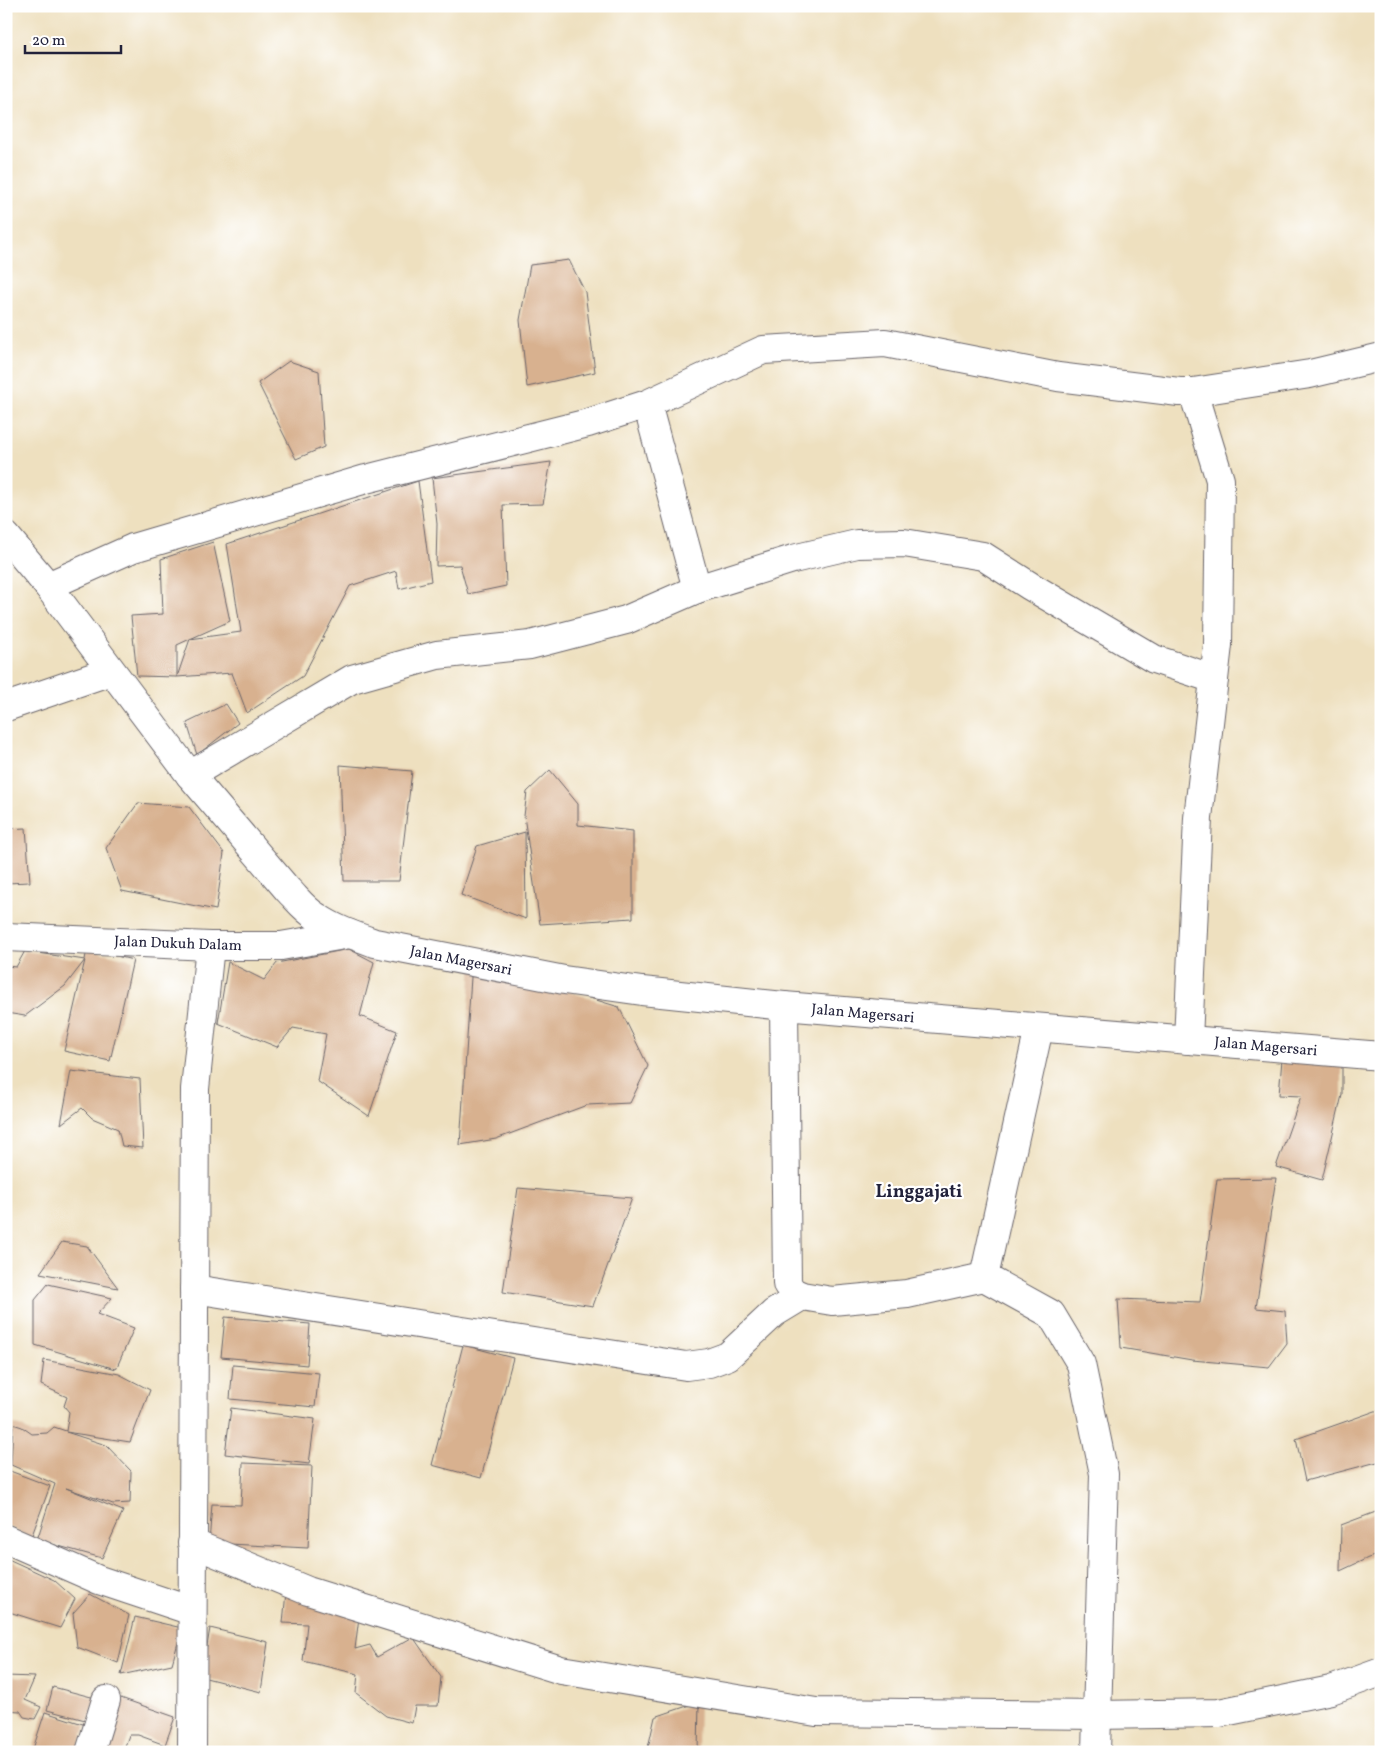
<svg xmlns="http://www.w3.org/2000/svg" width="1387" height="1758" viewBox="0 0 1387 1758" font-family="Vollkorn,serif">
<rect width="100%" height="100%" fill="#fff"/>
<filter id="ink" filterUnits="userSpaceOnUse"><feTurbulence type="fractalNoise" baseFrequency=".02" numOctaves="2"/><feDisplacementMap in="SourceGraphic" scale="10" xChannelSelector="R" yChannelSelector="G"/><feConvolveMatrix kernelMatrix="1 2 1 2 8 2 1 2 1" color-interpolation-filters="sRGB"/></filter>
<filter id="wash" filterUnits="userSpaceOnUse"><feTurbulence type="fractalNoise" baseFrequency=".0096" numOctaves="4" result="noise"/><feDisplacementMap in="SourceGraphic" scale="20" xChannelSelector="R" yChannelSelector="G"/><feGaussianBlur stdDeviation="1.12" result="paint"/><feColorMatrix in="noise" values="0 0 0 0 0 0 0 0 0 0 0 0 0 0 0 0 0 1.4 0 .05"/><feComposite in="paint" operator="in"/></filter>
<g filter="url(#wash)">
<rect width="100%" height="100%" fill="#eee0bf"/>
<g id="blocks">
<!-- building -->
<g fill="#d8b18f" fill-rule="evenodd">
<polygon points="569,260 585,292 595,372 527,387 520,320 530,265"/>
<polygon points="289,361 319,371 324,447 296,459 258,383"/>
<polygon points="551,462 543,504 503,505 506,586 468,594 460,565 436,566 437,524 432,478"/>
<path d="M418,481L431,581L399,589L396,571L350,586L303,676L247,713L232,673L177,677L137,676L131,616L163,614L161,559L213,542L230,621L190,639L241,632L227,544ZM190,639L177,677V645Z"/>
<polygon points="226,704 238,723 197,755 187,723"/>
<polygon points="340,765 412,771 399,881 344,881"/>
<polygon points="550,770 578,804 578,825 633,831 633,918 540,924 524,816 527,792"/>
<polygon points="138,803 189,807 224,853 216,910 122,891 106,848"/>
<polygon points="26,828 30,882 6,883 6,829"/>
<polygon points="525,832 526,919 461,895 477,846"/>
<polygon points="87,949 133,960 110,1061 64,1051 85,960 65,986 25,1016 6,1013 6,966 16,967 25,951 85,960"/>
<polygon points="349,949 374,962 360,1016 397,1031 369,1116 317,1081 326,1034 293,1028 277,1047 218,1023 228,962 264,980 277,963"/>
<polygon points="472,962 619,1007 648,1066 630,1103 587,1105 496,1139 460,1145"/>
<polygon points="1282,1059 1342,1063 1342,1095 1322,1180 1276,1167 1301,1096 1279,1095"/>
<polygon points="71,1071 140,1079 143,1148 122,1146 118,1129 92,1118 82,1108 61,1124"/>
<polygon points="1276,1178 1256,1308 1285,1311 1287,1343 1269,1367 1192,1360 1121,1348 1118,1299 1200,1302 1217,1179"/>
<polygon points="518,1188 632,1198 593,1306 503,1292"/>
<polygon points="62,1242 87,1246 118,1288 40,1273"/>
<polygon points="48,1284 112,1298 97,1314 134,1328 116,1369 35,1345 35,1300"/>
<polygon points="225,1317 310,1324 307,1365 221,1357"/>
<polygon points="463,1345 513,1358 481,1478 432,1465"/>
<polygon points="44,1360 119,1374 150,1390 130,1442 66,1432 106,1445 131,1471 130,1503 113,1504 66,1488 123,1511 102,1558 37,1540 55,1484 11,1465 13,1424 22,1427 32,1434 47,1433 54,1427 66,1431 69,1412 64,1406 67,1397 41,1385"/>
<polygon points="233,1365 319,1373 315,1407 230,1399"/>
<polygon points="231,1408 315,1419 309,1464 225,1454"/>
<polygon points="1381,1409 1381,1461 1305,1481 1296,1439"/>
<polygon points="7,1459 10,1471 50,1486 31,1538 6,1525"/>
<polygon points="243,1463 312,1466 308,1548 209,1543 212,1504 241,1505"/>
<polygon points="1381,1510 1381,1554 1368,1558 1340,1571 1341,1525"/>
<polygon points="6,1558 54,1580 75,1599 60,1628 6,1611"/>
<polygon points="286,1592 359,1617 355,1649 370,1645 377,1657 413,1637 441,1677 438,1706 415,1706 412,1723 386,1716 356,1693 358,1674 303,1661 307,1624 283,1623"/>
<polygon points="90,1594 129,1615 118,1663 77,1647 73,1613"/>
<polygon points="135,1617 182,1628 172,1664 121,1675"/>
<polygon points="210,1628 268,1642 261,1692 202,1677"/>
<polygon points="6,1676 35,1677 25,1700 41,1707 35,1719 24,1717 20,1711 6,1710"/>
<polygon points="53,1687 95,1698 89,1721 47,1710"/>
<polygon points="118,1697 175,1717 165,1745 138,1735 129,1735 123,1752 98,1752"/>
<polygon points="699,1702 698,1752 647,1752 655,1717"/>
<polygon points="45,1712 86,1725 77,1752 32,1752"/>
</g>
</g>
</g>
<g filter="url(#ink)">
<use href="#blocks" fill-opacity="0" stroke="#696469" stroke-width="1"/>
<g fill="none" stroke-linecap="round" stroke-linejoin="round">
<!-- minor casing -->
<g stroke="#696469" stroke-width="30">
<g id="minor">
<polyline points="647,404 697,589"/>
<polyline points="48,586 133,548 366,479 588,423 647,404 763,350 885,343 1058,377 1179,392 1193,392 1310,374 1381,357"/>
<polyline points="6,707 111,671"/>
<polyline points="190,775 352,679 437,655 530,645 626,620 697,589 793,559 857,544 904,543 983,556 1030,586 1154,659 1214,679"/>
<polyline points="6,937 210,946 281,946 350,934"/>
<polyline points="784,1006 787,1284 793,1292 802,1296 832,1301 907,1294 984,1277"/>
<polyline points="1039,1028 984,1277 1051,1314 1081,1364 1104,1474 1096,1752"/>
<polyline points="1188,1040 1198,818 1218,645 1220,480 1193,392"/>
<polyline points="194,1289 686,1366 709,1363 728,1356 774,1313 802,1296"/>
<polyline points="6,1539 99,1580 192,1611"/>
<polyline points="192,1543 308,1591 561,1670 816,1712 1097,1715 1219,1713 1331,1690 1381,1672"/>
<polyline points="90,1752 106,1700"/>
<polyline points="192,1752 195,1089 210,946"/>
</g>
</g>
<!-- tertiary casing -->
<g stroke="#696469" stroke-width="30">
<path id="tertiary" d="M6,536L48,586L190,775L288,890C297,899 305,910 317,917C334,929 355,936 375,943L564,980L642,991L784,1006L1381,1056"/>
</g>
<!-- minor -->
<use href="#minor" stroke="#fff" stroke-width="28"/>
<!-- tertiary -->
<use href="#tertiary" stroke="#fff" stroke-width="28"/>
</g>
</g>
<g text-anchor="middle" stroke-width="4.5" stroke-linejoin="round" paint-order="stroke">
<!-- street labels -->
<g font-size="15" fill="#22223b" stroke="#fff">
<text transform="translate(178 943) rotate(2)" y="5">Jalan Dukuh Dalam</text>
<text transform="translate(461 960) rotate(11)" y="5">Jalan Magersari</text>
<text transform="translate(863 1013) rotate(5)" y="5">Jalan Magersari</text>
<text transform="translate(1266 1046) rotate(5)" y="5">Jalan Magersari</text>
</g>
<!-- quarter labels -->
<g font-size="18" font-weight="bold" fill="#22223b" stroke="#fff">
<text x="919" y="1197">Linggajati</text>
</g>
</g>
<!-- margin -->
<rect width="1387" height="1758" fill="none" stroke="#fff" stroke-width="25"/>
<!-- scale -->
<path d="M25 45v8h96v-8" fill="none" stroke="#22223b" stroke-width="2.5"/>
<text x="32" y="45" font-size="15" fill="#22223b" stroke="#ffffff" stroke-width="4" paint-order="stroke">20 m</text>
</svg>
